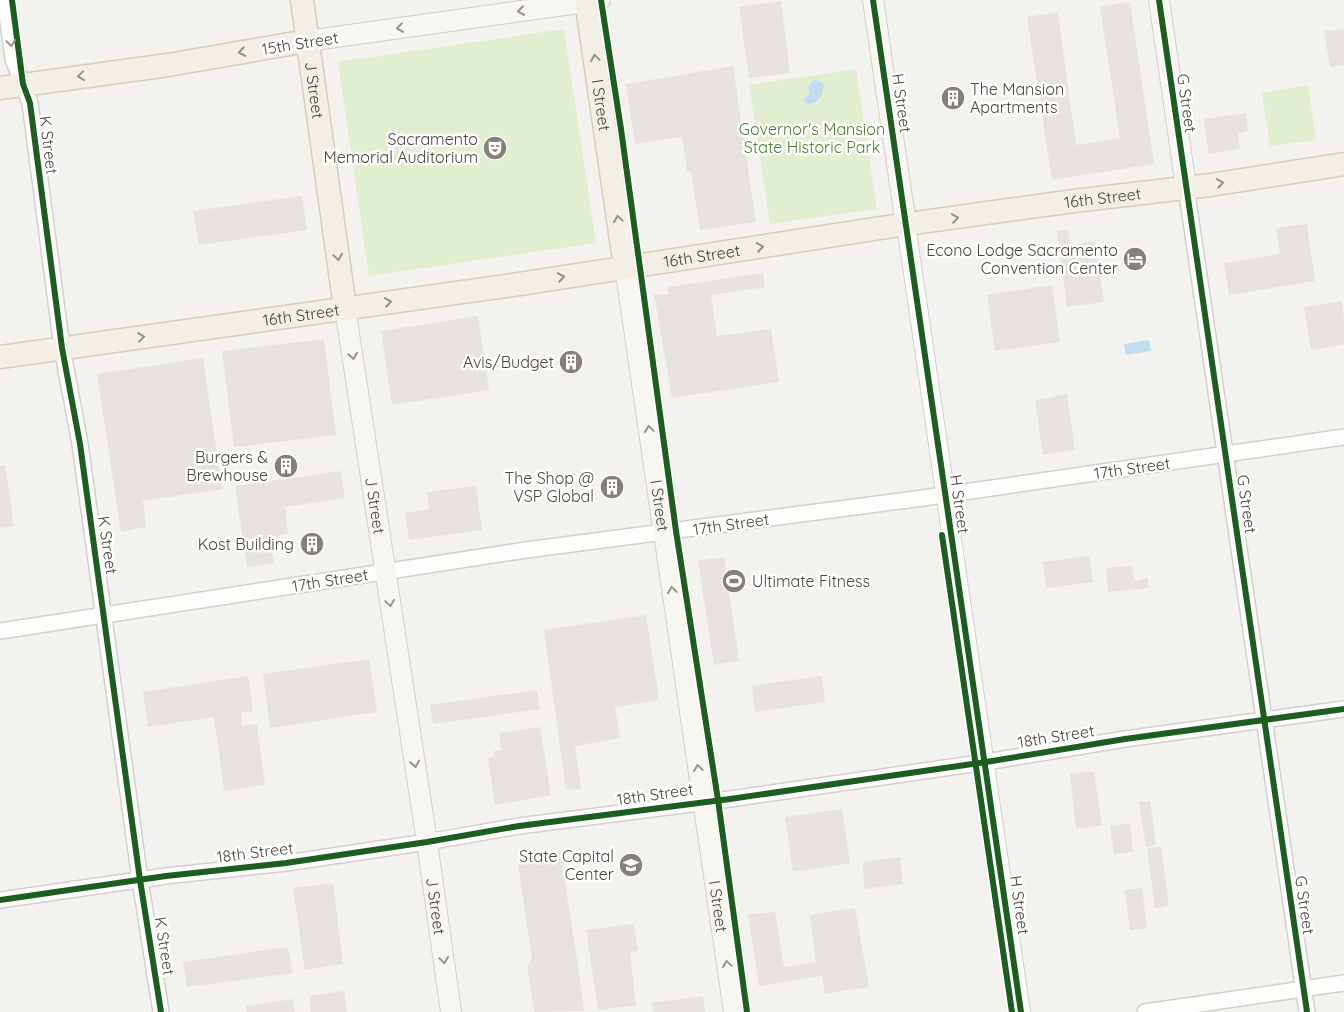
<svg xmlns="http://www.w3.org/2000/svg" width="1344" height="1012" viewBox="0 0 1344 1012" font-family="Quicksand,sans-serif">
<rect width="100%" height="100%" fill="#f4f2ee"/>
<!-- green -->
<g fill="#e1eecf">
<polygon points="564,29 596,243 369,276 338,62"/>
<polygon points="856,69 877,209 770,224 749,85"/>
<polygon points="1308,85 1316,140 1270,146 1262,93"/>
</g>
<!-- parking -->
<g fill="#e6e3df">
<polygon points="781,1 790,73 749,78 739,7"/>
<polygon points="1130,2 1154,164 1052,180 1027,17 1058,12 1076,145 1120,138 1100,7"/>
<polygon points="1344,29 1344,65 1330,67 1324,31"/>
<polygon points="733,66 756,222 700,230 691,171 687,171 682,137 635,144 626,84"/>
<polygon points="1246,113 1248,131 1238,133 1240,149 1209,154 1204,119"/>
<polygon points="302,196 307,230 199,245 193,211"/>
<polygon points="1307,224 1315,281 1229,295 1224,263 1280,254 1276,228"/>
<polygon points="1068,230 1070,245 1095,241 1104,302 1067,307 1057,231"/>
<polygon points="763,273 765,287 711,295 717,336 771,329 779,382 672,398 654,294 668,295 668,287"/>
<polygon points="1052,285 1060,342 995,351 987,295"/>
<polygon points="1342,301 1344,319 1344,344 1311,350 1304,307"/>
<polygon points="478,316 489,390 392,405 381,331"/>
<polygon points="324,339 336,435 234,447 222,351"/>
<polygon points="203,358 222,489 143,501 146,527 121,532 97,374"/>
<polygon points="1067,394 1075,450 1043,455 1035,400"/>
<polygon points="5,465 14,526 0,528 0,466"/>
<polygon points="341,471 345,498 285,507 288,534 270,537 274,563 247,567 235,486"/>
<polygon points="476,486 482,530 409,540 405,513 429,509 427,492"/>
<polygon points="1089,556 1093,582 1046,588 1043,562"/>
<polygon points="724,557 739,661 714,665 698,561"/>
<polygon points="1132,566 1134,581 1147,578 1149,588 1108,592 1106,568"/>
<polygon points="646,615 659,700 615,707 620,738 575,746 581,789 566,790 544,630"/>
<polygon points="369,659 377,712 270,728 263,674"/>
<polygon points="248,676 253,711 241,713 242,726 257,724 265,785 224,791 214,717 148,727 143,692"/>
<polygon points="822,676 825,702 755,712 752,686"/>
<polygon points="537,690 540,709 433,724 430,705"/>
<polygon points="540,727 551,795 495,805 488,758 494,757 494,751 501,750 499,733"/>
<polygon points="1094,771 1102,825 1076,829 1070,774"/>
<polygon points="1150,801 1156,845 1146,847 1139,802"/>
<polygon points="842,809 850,863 793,872 785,817"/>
<polygon points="1130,823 1133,852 1114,854 1110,826"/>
<polygon points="1161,847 1169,906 1155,909 1147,848"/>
<polygon points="560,851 577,959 584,1011 534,1012 527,965 530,965 529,961 532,960 517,857"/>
<polygon points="900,857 903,884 864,889 863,862"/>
<polygon points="333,883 343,964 305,970 293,888"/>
<polygon points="1142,888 1147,928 1130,930 1125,890"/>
<polygon points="855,908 869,987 825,994 822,976 759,986 748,915 775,912 784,967 816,962 810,915"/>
<polygon points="634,924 638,951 630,952 636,1005 598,1010 586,930"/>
<polygon points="288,947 293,973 187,987 183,962"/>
<polygon points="344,991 347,1012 311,1012 309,996"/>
<polygon points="703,996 705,1012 653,1012 652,1003"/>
<polygon points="293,999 295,1012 247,1012 246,1006"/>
</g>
<!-- water -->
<g fill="#c0ddf1">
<polygon points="817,79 824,85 822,94 816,102 807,105 805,103 804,98 810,94 808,87 812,81"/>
<polygon points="1149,340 1151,351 1126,355 1124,344"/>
</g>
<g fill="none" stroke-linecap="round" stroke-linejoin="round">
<!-- minor casing -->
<g stroke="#d2d0cb" stroke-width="18">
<g id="minor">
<polyline points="5,0 13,59 30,103 62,348 80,444 140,880 161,1012"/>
<polyline points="1186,187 1307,1012"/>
<polyline points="0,631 526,550 923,498 1344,437"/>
<polyline points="0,900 166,876 286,863 427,842 519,826 730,799 986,762 1125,739 1344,709"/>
<polyline points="1145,1012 1344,983"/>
</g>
</g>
<!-- tertiary casing -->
<g stroke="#d2d0cb" stroke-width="20">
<polyline id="tertiary" points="906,225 1021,1012"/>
</g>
<!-- secondary casing -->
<g stroke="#d3cfc5" stroke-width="22">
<g id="secondary">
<polyline points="873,0 906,225"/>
<polyline points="1159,0 1186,187"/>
<polyline points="307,41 600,0"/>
<path id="s1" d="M625,267L734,1012"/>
<path id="s2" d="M345,308L427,842L451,1012"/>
</g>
</g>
<!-- primary casing -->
<g stroke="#d6cebb" stroke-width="25">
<g id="primary">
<path id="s3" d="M302,0L345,308"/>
<path id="s4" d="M586,0L625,267"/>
<polyline points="0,88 168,65 307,41"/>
<path id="s5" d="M0,357L513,285L900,225L1074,201L1210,185L1344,164"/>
</g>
</g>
<!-- minor -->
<use href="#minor" stroke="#fdfdfc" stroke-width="15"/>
<!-- tertiary -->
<use href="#tertiary" stroke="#fdfdfc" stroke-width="18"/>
<!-- secondary -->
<use href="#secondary" stroke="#f7f6f1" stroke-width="20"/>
<!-- primary -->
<use href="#primary" stroke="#f2efe6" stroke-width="22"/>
<!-- cycleway casing -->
<g stroke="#fff" stroke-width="9">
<g id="cycleway">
<polyline points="12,0 23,84 30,103 62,348 80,444 140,880 161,1012"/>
<polyline points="601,0 621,129 676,531 718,800 747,1012"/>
<polyline points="873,0 1021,1012"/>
<polyline points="1159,0 1307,1012"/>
<polyline points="942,535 1012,1012"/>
<polyline points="0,900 166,876 286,863 427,842 519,826 730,799 986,762 1125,739 1344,709"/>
</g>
</g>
<!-- cycleway -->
<use href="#cycleway" stroke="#1b5e20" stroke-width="6"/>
</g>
<!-- one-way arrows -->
<defs><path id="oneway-chevron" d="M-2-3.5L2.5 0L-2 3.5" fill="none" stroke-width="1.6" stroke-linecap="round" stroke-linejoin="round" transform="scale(1.25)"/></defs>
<g stroke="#98948c">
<use href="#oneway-chevron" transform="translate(521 11) rotate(172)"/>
<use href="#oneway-chevron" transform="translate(400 28) rotate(172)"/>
<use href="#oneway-chevron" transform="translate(353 356) rotate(81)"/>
<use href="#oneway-chevron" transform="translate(649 429) rotate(-98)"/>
<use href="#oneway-chevron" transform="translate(672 590) rotate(-98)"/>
<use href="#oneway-chevron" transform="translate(390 603) rotate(82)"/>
<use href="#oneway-chevron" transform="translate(415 764) rotate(81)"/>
<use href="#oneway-chevron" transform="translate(698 768) rotate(-98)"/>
<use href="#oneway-chevron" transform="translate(444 960) rotate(82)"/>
<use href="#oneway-chevron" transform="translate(727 964) rotate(-98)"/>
</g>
<use stroke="#9b9791" href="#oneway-chevron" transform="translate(11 43) rotate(82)"/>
<g stroke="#969187">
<use href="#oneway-chevron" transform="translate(242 52) rotate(170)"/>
<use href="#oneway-chevron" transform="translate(595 58) rotate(-98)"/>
<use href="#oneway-chevron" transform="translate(81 76) rotate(173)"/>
<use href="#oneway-chevron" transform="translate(1220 183) rotate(-9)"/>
<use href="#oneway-chevron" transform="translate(955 218) rotate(-8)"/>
<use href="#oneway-chevron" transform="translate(618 219) rotate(-98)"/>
<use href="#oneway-chevron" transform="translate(760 247) rotate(-9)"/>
<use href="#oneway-chevron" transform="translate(338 257) rotate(82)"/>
<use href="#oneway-chevron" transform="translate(561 277) rotate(-9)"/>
<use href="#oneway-chevron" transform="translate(388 302) rotate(-8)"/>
<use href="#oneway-chevron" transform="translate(141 337) rotate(-7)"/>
</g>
<!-- icons -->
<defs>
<g id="building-disc" transform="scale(1.25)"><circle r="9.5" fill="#868178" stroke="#fff"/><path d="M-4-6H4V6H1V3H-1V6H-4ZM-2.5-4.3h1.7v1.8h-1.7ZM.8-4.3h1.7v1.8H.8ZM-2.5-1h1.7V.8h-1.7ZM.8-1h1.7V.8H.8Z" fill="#fff"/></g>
<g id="theatre-disc" transform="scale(1.25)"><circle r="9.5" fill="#868178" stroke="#fff"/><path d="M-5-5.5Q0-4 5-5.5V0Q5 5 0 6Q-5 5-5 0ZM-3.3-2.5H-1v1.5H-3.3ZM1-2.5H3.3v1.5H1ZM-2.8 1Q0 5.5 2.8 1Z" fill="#fff"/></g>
<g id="hotel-disc" transform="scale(1.25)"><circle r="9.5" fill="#868178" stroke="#fff"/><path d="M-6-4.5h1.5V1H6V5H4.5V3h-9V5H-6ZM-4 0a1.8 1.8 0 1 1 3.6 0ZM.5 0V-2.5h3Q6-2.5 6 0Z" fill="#fff"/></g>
<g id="stadium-disc" transform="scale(1.25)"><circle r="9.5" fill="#868178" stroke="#fff"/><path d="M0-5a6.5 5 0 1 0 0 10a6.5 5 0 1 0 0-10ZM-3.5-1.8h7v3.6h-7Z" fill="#fff"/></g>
<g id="university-disc" transform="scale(1.25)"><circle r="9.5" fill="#868178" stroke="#fff"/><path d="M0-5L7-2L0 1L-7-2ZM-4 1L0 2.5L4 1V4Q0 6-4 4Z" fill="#fff"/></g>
</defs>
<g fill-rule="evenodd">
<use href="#building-disc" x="953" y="98"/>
<use href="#theatre-disc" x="495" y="148"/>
<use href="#hotel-disc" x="1135" y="259"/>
<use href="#building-disc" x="571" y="362"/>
<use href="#building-disc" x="286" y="466"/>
<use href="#building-disc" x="612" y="487"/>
<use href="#building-disc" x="312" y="544"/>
<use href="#stadium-disc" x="734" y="581"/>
<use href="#university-disc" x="631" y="865"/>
</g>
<g text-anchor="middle" stroke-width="5" stroke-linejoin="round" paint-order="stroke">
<!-- street labels -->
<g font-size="16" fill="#4b4439" stroke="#fff">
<text transform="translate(300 43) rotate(-9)" y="6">15th Street</text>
<text dy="6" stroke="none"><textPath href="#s3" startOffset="91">J Street</textPath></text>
<text transform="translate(902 103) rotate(82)" y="6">H Street</text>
<text transform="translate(1187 103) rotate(82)" y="6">G Street</text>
<text dy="6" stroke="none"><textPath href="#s4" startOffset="106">I Street</textPath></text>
<text transform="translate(49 145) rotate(83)" y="6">K Street</text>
<text dy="6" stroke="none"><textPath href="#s5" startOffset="1114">16th Street</textPath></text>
<text dy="6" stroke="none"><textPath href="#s5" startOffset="709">16th Street</textPath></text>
<text dy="6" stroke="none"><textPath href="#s5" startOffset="304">16th Street</textPath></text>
<text transform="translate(1132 468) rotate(-8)" y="6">17th Street</text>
<text transform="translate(960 504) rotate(82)" y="6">H Street</text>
<text transform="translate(1247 504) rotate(82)" y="6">G Street</text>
<text dy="6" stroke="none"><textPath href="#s2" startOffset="200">J Street</textPath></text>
<text dy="6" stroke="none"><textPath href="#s1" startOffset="241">I Street</textPath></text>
<text transform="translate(731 524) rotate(-8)" y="6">17th Street</text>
<text transform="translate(108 545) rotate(82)" y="6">K Street</text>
<text transform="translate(330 580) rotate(-9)" y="6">17th Street</text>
<text transform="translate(1056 736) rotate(-9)" y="6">18th Street</text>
<text transform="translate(655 794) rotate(-8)" y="6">18th Street</text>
<text transform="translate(255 852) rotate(-7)" y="6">18th Street</text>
<text transform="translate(1020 905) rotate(82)" y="6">H Street</text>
<text transform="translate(1305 905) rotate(82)" y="6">G Street</text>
<text dy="6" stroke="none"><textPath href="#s2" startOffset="605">J Street</textPath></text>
<text dy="6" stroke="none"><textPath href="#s1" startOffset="646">I Street</textPath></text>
<text transform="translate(165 946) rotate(81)" y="6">K Street</text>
</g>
<!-- poi labels -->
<g font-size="16" fill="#4b4439" stroke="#fff" text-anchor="end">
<text x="970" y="95" text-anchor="start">The Mansion<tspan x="970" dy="18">Apartments</tspan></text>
<text x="478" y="145">Sacramento<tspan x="478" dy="18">Memorial Auditorium</tspan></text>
<text x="1118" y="256">Econo Lodge Sacramento<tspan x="1118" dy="18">Convention Center</tspan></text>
<text x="554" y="368">Avis/Budget</text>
<text x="268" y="463">Burgers &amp;<tspan x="268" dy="18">Brewhouse</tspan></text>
<text x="594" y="484">The Shop @<tspan x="594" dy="18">VSP Global</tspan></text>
<text x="294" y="550">Kost Building</text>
<text x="752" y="587" text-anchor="start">Ultimate Fitness</text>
<text x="614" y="862">State Capital<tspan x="614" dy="18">Center</tspan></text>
</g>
<!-- park labels -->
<g font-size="16" fill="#4a7f2a" stroke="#fff">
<text x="812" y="135">Governor's Mansion<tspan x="812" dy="18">State Historic Park</tspan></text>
</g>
</g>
</svg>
